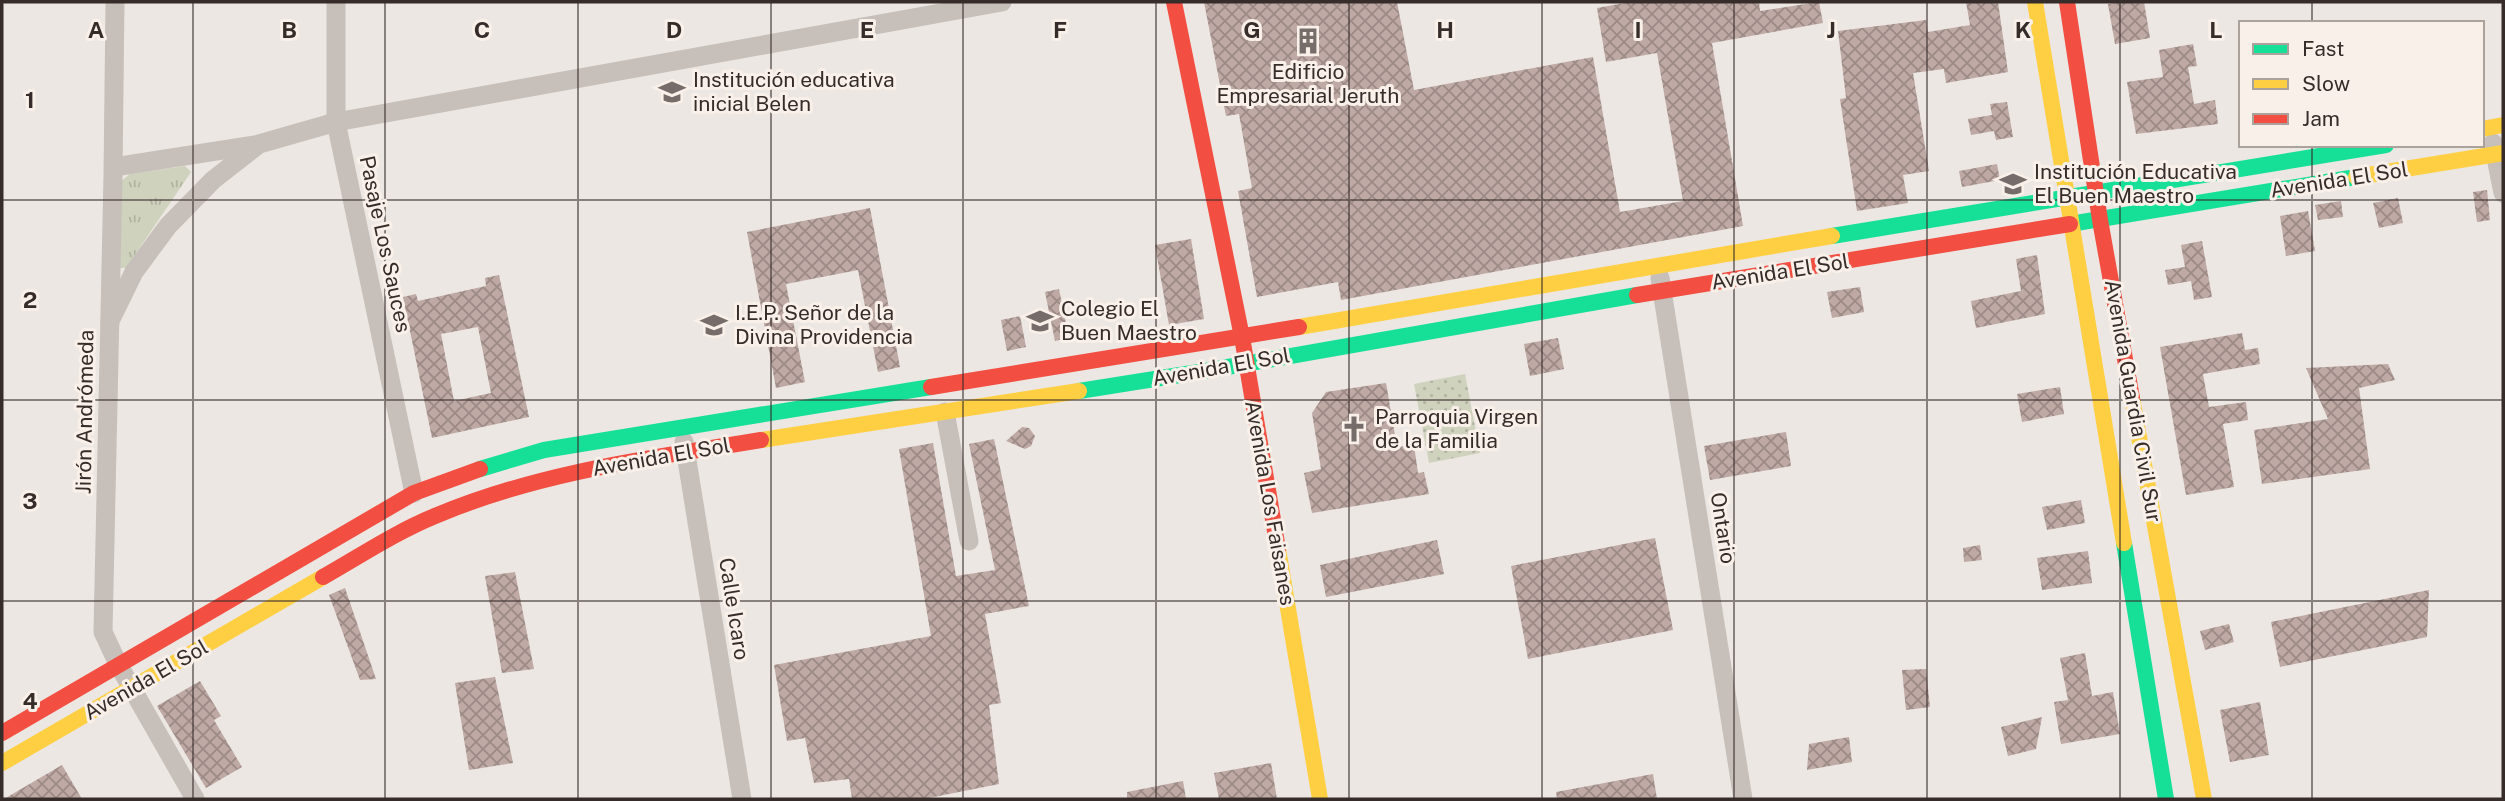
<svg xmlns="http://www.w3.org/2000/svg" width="2505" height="801" viewBox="0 0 2505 801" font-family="'Public Sans',sans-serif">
<defs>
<pattern id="park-tufts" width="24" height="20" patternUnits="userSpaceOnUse" patternTransform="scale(1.75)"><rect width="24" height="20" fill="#cfd2bc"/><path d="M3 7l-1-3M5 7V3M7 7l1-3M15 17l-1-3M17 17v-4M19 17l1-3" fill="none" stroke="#b2b4a2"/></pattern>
<pattern id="garden-dots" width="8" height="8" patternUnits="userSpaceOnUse" patternTransform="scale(1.75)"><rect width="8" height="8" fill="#cfd2bc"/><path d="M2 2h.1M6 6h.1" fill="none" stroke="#b2b4a2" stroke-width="1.8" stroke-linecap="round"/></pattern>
<pattern id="building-cross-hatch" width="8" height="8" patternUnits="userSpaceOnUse" patternTransform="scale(1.75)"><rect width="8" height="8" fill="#bfa9a4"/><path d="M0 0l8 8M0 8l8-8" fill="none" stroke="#9c8a86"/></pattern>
</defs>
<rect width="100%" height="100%" fill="#ece7e2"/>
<!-- park -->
<polygon fill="url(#park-tufts)" points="185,166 191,172 126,268 120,268 119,183 130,174"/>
<!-- garden -->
<polygon fill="url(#garden-dots)" points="1465,374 1480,453 1429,463 1414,384"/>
<!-- building -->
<g fill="url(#building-cross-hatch)" fill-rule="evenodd">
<polygon points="1204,2 1397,2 1414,90 1593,57 1620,212 1683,201 1657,53 1606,62 1597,8 1630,2 1759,2 1760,11 1819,2 1823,23 1712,43 1743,226 1341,300 1338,282 1257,297 1238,191 1252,188 1239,114 1226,116"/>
<polygon points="1966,2 1998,2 2008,72 1946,83 1944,69 1913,73 1929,171 1903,175 1908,203 1857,211 1840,99 1846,98 1838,31 1926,20 1928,32 1970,25"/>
<polygon points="2121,2 2144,2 2150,38 2115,44 2108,4"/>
<polygon points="2193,44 2197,66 2188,67 2194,104 2215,100 2218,124 2136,134 2127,82 2163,77 2159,50"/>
<polygon points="2007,102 2013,137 1996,140 1994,131 1971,135 1968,119 1992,115 1990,104"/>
<polygon points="1997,164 2000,180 1962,187 1959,171"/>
<polygon points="2487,190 2490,220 2477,222 2473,192"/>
<polygon points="2398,198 2403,223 2379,228 2373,203"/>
<polygon points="2341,201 2343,217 2318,220 2315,205"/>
<polygon points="870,208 900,367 878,372 858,270 786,284 805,382 776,388 747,232"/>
<polygon points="2308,211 2315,251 2286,256 2280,216"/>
<polygon points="1191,239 1204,319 1169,325 1155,245"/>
<polygon points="2202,241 2212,297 2194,300 2191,281 2168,285 2165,270 2185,267 2181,245"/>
<polygon points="2037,255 2045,314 1976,328 1971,301 2021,291 2016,259"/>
<path d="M499,275L529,417L432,438L403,297L416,294L418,301L486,286L485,278ZM478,327L491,393L454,401L441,334Z"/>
<polygon points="1860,287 1864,312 1832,318 1827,292"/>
<polygon points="1059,289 1069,338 1055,341 1045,292"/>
<polygon points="1020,316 1026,347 1007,351 1001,320"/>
<polygon points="2242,333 2245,350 2258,348 2260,364 2203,374 2209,407 2246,402 2248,420 2223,424 2234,487 2186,495 2160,347"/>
<polygon points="1558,338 1564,369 1530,376 1524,344"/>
<polygon points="2388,364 2395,380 2359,388 2370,469 2262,484 2254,430 2328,419 2306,368"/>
<polygon points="1386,383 1397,447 1414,445 1418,473 1424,472 1429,494 1312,513 1304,473 1321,469 1312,413 1326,392"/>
<polygon points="2060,387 2064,414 2022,422 2017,394"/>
<polygon points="1022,427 1029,428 1035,436 1031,446 1025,449 1006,441"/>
<polygon points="1786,432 1791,466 1710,480 1704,446"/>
<polygon points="994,439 1029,606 985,614 1001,703 989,705 999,784 924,799 852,799 849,779 814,783 805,738 787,741 774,665 931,636 899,449 933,443 956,576 995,570 969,444"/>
<polygon points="2081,500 2085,523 2047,530 2042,507"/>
<polygon points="1655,538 1673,630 1528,659 1511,566"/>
<polygon points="1437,540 1444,574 1326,597 1320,565"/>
<polygon points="1980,545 1982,560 1964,562 1963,548"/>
<polygon points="2088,551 2092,583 2042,590 2037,558"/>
<polygon points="515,572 534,669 502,673 485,576"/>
<polygon points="345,588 376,679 360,680 329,595"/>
<polygon points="2429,590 2427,637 2280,667 2271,622"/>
<polygon points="2229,624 2234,642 2205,650 2200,631"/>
<polygon points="2085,653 2092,696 2113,692 2120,734 2061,744 2054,702 2068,700 2060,658"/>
<polygon points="1926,669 1930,707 1906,710 1902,670"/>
<polygon points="495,677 513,763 469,770 455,683"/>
<polygon points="200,681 221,716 214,720 242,767 206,788 157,706"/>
<polygon points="2260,702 2269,755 2230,762 2220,710"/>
<polygon points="2042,717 2036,749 2008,756 2001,727"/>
<polygon points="1849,737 1852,762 1807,770 1809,744"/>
<polygon points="1271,763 1277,799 1219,799 1214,773"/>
<polygon points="62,765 82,799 4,799"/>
<polygon points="1653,774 1657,799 1557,799 1556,792"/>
<polygon points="1183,781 1186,799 1127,799 1127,792"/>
</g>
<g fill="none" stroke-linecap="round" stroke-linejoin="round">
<!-- street -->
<g stroke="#c6bfba" stroke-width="19">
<polyline points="115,2 113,176 103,632 118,664 195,799"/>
<polyline points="336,2 336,122 414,493"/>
<polyline points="2493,143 2503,193"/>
<polyline points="114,167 255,145"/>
<polyline points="1660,278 1743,799"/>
<polyline points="110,321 134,272 168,226 213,180 259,144 336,122 1002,2"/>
<polyline points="945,412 969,541"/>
<polyline points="684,442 742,799"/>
</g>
<!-- fast -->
<g stroke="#16e098" stroke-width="16">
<polyline points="2070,224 2356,177"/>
<polyline points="1832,236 2386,145"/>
<polyline points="1079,391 1205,371 1637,295"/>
<polyline points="480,469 544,450 931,387"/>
<polyline points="2124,543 2166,799"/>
</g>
<!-- slow -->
<g stroke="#ffcf43" stroke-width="16">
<polyline points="2035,2 2124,543"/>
<polyline points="2482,129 2503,125"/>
<polyline points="2356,177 2503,153"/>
<polyline points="1299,327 1832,236"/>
<polyline points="2132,398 2204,799"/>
<polyline points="761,440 1079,391"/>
<polyline points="1278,549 1320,799"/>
<polyline points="2,763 323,577"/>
</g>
<!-- jam -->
<g stroke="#f24e42" stroke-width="16">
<polyline points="1174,2 1242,337 1278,549"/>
<polyline points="2067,2 2100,220 2132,398"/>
<polyline points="1637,295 2070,224"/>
<polyline points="931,387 1299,327"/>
<path d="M323,577C360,556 396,532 435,516C539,472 651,458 761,440"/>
<polyline points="2,733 414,493 480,469"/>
</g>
</g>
<!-- grid -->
<path fill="none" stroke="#362c29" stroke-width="2" stroke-opacity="0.55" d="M193,2V799M385,2V799M578,2V799M771,2V799M963,2V799M1156,2V799M1349,2V799M1542,2V799M1734,2V799M1927,2V799M2120,2V799M2312,2V23M2312,145V799M2,200H2503M2,400H2503M2,601H2503"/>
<!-- icons -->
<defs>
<g id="building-bare" transform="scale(2.1)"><path d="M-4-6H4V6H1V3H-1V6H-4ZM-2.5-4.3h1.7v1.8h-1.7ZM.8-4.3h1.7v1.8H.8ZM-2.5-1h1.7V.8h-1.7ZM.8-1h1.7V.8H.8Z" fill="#766d6a" stroke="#f9f0e9" stroke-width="2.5" paint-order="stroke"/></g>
<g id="school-bare" transform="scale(2.1)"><path d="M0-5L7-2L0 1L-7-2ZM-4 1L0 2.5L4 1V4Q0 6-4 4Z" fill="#766d6a" stroke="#f9f0e9" stroke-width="2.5" paint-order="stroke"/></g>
<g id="university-bare" transform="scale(2.1)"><path d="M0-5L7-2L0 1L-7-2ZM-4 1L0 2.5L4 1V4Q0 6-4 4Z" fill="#766d6a" stroke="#f9f0e9" stroke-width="2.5" paint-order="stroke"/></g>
<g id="church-bare" transform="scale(2.1)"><path d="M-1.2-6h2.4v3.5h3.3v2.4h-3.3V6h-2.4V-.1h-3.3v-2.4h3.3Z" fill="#766d6a" stroke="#f9f0e9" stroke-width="2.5" paint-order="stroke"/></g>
</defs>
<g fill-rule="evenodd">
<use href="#building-bare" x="1308" y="41"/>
<use href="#school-bare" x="672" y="92"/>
<use href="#school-bare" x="2013" y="184"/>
<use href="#university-bare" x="1040" y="321"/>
<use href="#school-bare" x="714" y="325"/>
<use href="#church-bare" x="1354" y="429"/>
</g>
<g text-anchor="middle" stroke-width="6" stroke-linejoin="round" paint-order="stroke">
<!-- poi labels -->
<g font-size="21" fill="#362c29" stroke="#f9f0e9" text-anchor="start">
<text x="1308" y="79" text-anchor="middle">Edificio<tspan x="1308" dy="24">Empresarial Jeruth</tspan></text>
<text x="693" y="87">Institución educativa<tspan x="693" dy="24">inicial Belen</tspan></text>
<text x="2034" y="179">Institución Educativa<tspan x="2034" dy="24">El Buen Maestro</tspan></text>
<text x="1061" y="316">Colegio El<tspan x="1061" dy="24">Buen Maestro</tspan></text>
<text x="735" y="320">I.E.P. Señor de la<tspan x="735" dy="24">Divina Providencia</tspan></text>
<text x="1375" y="424">Parroquia Virgen<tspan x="1375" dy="24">de la Familia</tspan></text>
</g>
<!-- street labels -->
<g font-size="21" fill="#362c29" stroke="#f9f0e9">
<text transform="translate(2339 180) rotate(-9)" y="7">Avenida El Sol</text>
<text transform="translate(385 244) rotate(78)" y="7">Pasaje Los Sauces</text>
<text transform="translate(1780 272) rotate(-9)" y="7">Avenida El Sol</text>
<text transform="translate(1221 367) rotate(-10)" y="7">Avenida El Sol</text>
<text transform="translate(2133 401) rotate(80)" y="7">Avenida Guardia Civil Sur</text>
<text transform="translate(85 412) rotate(-89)" y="7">Jirón Andrómeda</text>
<text transform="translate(661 457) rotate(-10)" y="7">Avenida El Sol</text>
<text transform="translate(1270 503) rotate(80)" y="7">Avenida Los Faisanes</text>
<text transform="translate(1723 528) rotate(81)" y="7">Ontario</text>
<text transform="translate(734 609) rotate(81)" y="7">Calle Icaro</text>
<text transform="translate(146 680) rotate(-30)" y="7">Avenida El Sol</text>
</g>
</g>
<g font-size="23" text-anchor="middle" font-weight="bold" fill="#362c29" stroke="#f9f0e9" stroke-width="6" stroke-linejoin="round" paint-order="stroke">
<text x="96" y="38">A</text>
<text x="289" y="38">B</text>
<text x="482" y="38">C</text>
<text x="674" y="38">D</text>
<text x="867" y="38">E</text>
<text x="1060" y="38">F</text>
<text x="1252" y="38">G</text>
<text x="1445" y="38">H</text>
<text x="1638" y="38">I</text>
<text x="1831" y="38">J</text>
<text x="2023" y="38">K</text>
<text x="2216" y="38">L</text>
<text x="30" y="108">1</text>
<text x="30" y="308">2</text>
<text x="30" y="509">3</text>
<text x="30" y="709">4</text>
</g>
<!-- border -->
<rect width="2505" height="801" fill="none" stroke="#362c29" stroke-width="7"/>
<!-- legend -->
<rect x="2239" y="21" width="245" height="126" fill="#f9f0e9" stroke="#aba29c" stroke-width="2"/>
<rect x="2253" y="44" width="35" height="10" fill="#16e098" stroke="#aba29c" stroke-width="2"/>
<text x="2302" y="56" font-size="21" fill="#362c29">Fast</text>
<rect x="2253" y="79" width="35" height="10" fill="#ffcf43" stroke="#aba29c" stroke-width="2"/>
<text x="2302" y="91" font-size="21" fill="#362c29">Slow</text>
<rect x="2253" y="114" width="35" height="10" fill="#f24e42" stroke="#aba29c" stroke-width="2"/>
<text x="2302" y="126" font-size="21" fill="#362c29">Jam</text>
</svg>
